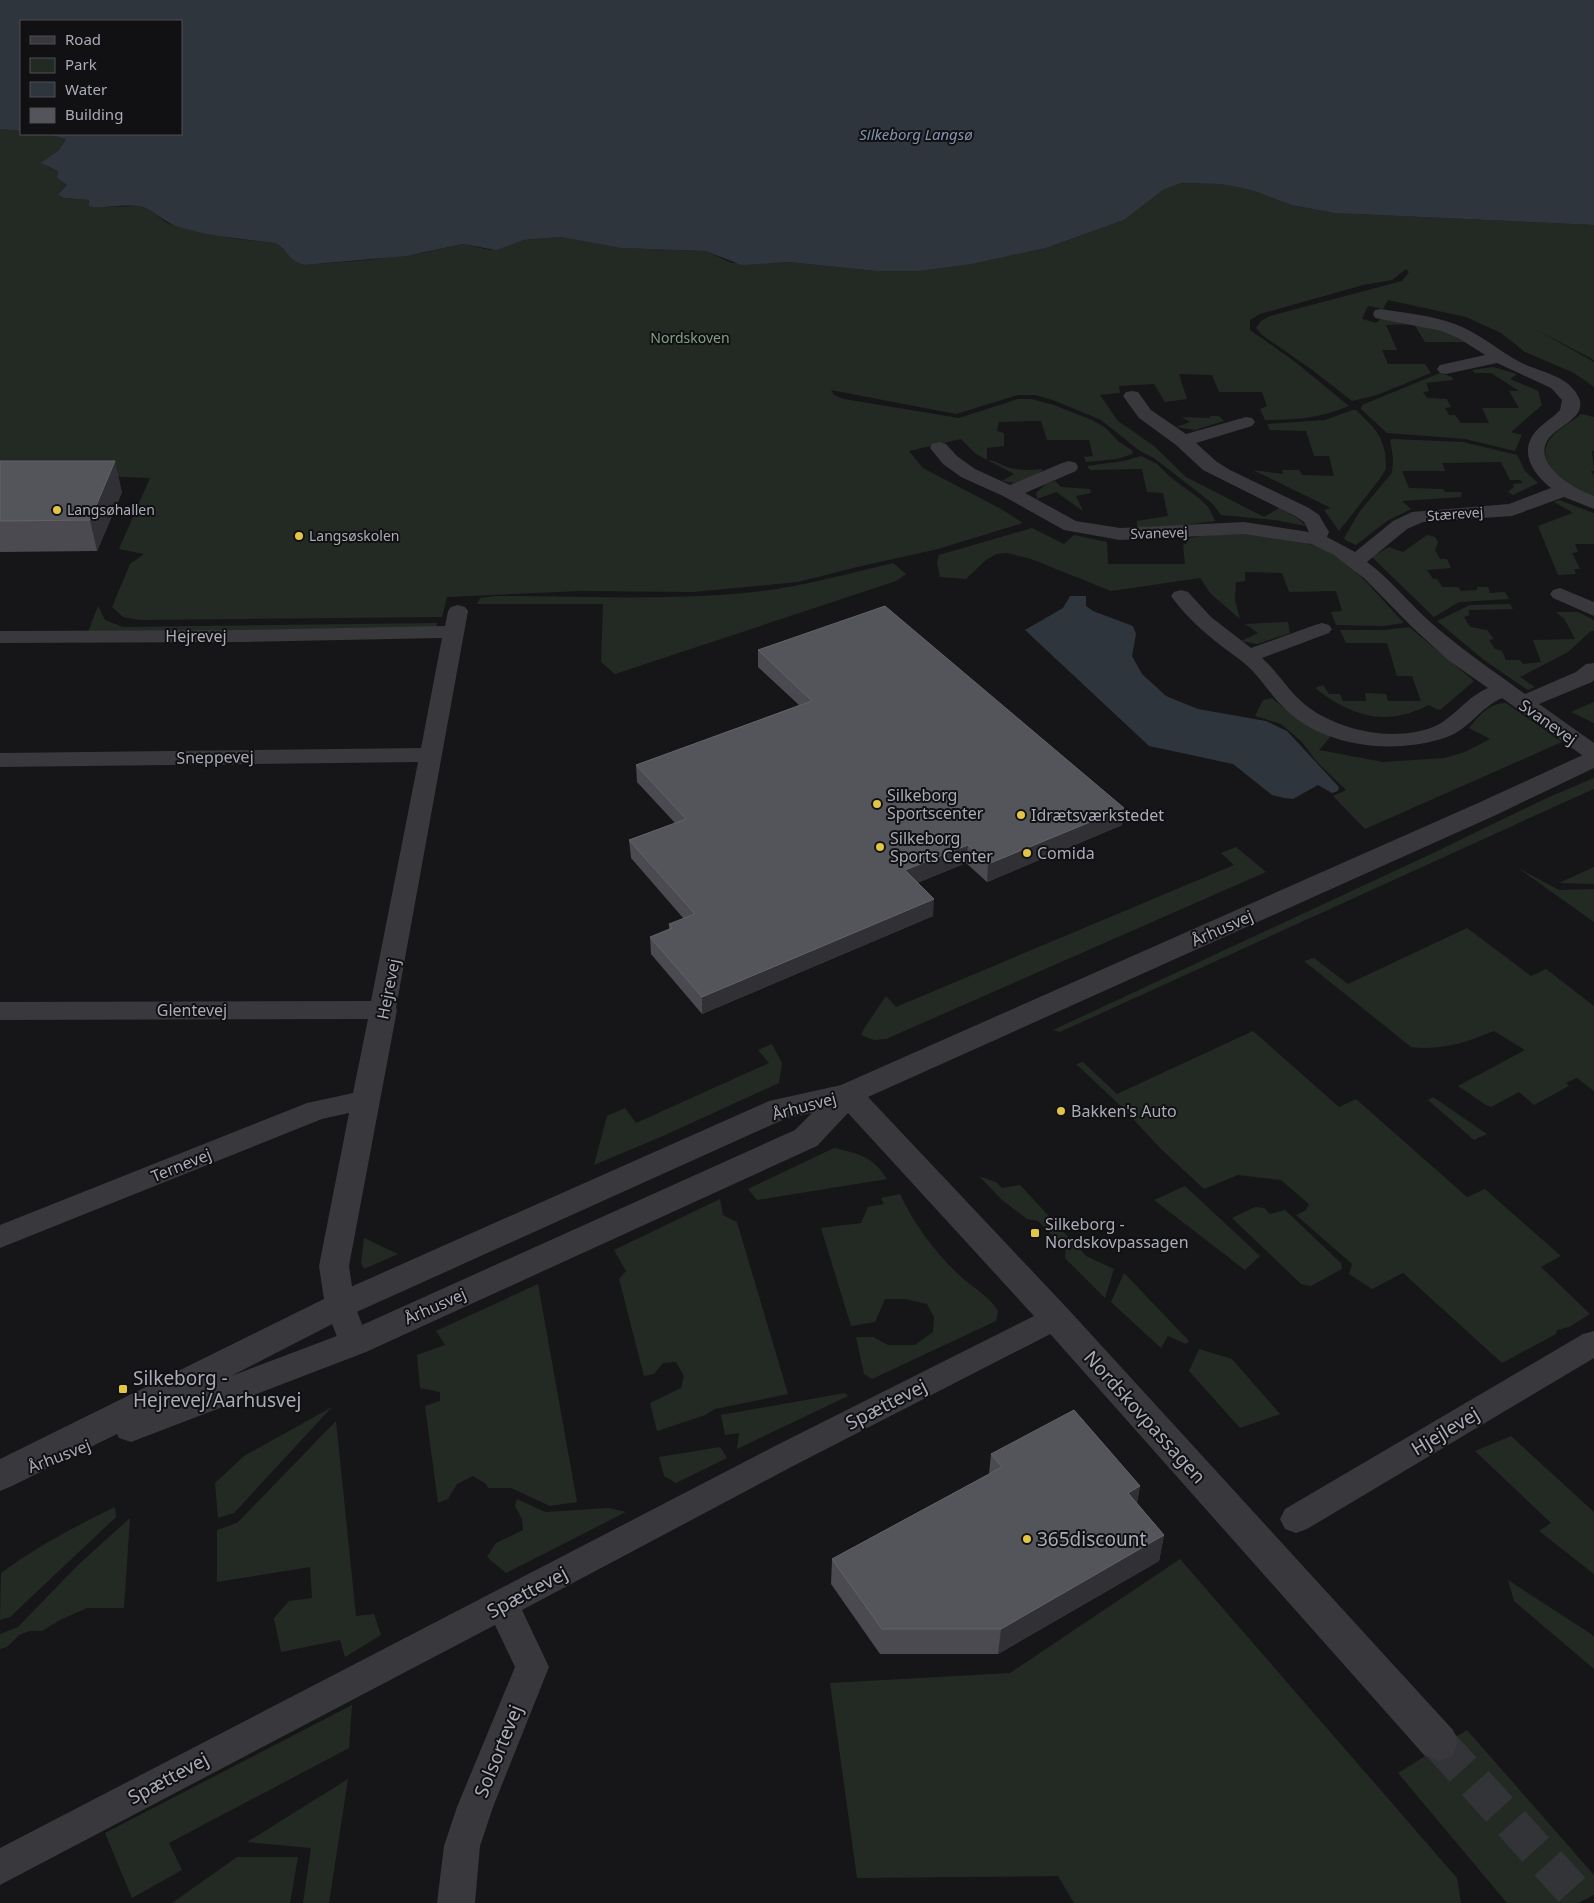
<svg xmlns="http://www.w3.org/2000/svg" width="1594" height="1903" viewBox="0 0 1594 1903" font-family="'Noto Sans',sans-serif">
<rect width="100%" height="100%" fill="#161618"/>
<!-- green -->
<g fill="#232a24">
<path d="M0,129L21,131V134H47L66,139L59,150L40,163L58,171L57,178L67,185L59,192L64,198L89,200L104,207L140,206L150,210L167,223L177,226L237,239L275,243C288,249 287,261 304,265L368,260L422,253L463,244L490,250L524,240L560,237L621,248L705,251L732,263L788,262L876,271H920L972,264L1046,248L1124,220L1163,190L1181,183L1220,184L1237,187L1254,191L1291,205L1334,213L1594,225V360L1535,329L1594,362V387L1574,373L1525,352L1501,333L1466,317L1388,300L1383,309L1368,306L1362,319L1376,323L1382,318L1441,330L1467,342H1425L1414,324L1386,325L1397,350H1382L1388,364H1425L1431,373L1377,395L1352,401L1311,369L1262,335L1256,328L1261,321L1270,316L1402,281L1409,272L1406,269L1392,280L1363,285L1260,314L1250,320V330L1294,361L1349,406C1321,418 1295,420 1265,420L1260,409L1267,406L1262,392H1219L1212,375L1179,374L1187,399L1165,402L1154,384L1119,386L1120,393L1100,395L1118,421L1154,446L1186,477L1264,517L1279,508L1297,518L1306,526L1275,520L1221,515L1213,504L1185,482L1154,458L1140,451L1101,420L1053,400L1035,395H1018L956,414L831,390L834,395L844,399L959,418L1018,399H1031L1054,405L1092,420L1106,428L1118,441L1133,451L1132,454L1117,459L1086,462L1084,457L1093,456L1089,440H1047L1041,421L999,422L997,431L1004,433V446L987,448V460C996,460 1002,466 1010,468C1020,471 1031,470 1042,469V471L1023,481L1014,483L1002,481L1014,474L976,454L961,439L909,451L923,468L1001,509L1023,523L938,549L857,567L798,582L693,592L579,591L447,597L442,617L140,620L123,617L112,607L130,564L144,554L119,549L150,478L0,472Z"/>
<polygon points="1493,367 1517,374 1510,379 1538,391 1542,405 1511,432 1522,435 1515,451 1465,439 1387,433 1361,409 1362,405 1440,373 1452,377 1453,380 1426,383 1429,391 1423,392 1427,398 1447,399 1451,407 1445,408 1449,415 1455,415 1461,423 1489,423 1482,408 1519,408 1509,391 1519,391 1491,373 1475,373 1472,370"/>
<polygon points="1352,410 1356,410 1373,427 1380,437 1385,452 1386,469 1379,480 1339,531 1324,510 1331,508 1253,470 1283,474 1282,470 1299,470 1302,475 1334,476 1329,456 1314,456 1306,431 1270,430 1267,424 1325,420"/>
<path d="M1581,414L1594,417V451H1592L1594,471H1591L1594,476V497C1575,487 1531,466 1550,439C1557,429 1572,422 1581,414Z"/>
<polygon points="1210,416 1219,416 1224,421 1195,430 1176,427 1190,422 1182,417 1210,418"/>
<path d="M1393,439L1463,442L1517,455L1525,471L1538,483L1513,495L1508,492L1514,487L1513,484L1523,483L1520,480H1510L1501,462L1442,463L1445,471H1402L1409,488L1443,489L1445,492H1462L1461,497L1402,501L1411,509L1387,521L1356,545L1347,541L1344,538L1360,511L1391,474C1395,462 1392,452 1390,440Z"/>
<polygon points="1141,456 1157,464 1170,477 1200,499 1209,508 1215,521 1137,531 1137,521 1168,516 1163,493 1147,492 1142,469 1090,470 1087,466 1124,461"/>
<polygon points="1055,481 1061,487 1090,489 1091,493 1076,496 1083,511 1056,492 1037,499 1036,493 1046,484"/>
<polygon points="1559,500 1594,513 1594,544 1575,544 1578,552 1572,553 1580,569 1574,569 1576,574 1558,575 1538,526 1573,513 1554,502"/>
<path d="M1032,528L1064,544L1074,535L1107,542L1108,564H1185L1183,545L1187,543L1186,539C1232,528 1311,532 1348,565C1368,582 1386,604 1404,623L1384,626L1336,625L1331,612L1342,611L1336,591L1289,592L1282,573L1245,572V581L1236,582L1235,600L1240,619L1211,594L1200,578L1111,591L1031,559L1007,553L996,554L986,560L966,579L940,577L937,563L939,555Z"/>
<polygon points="1427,535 1435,537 1438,542 1435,550 1440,559 1447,559 1451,568 1427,570 1433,579 1437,579 1442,587 1458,587 1461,591 1477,590 1477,587 1488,587 1490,593 1505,592 1509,599 1459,602 1434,617 1372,557 1389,547 1403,552"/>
<path d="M893,563L906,574L896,581L615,674L601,662L603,604H477L480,598L495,596C581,596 668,601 754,592C801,587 847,574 893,563Z"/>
<polygon points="1510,604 1513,609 1468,610 1470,615 1464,617 1470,627 1487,630 1494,639 1489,640 1495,649 1502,651 1506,660 1520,660 1523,664 1541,662 1533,640 1575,639 1565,620 1556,612 1578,612 1594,620 1594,631 1591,631 1568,652 1520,677 1535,687 1528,690 1484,660 1437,621 1470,605"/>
<polygon points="98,606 105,620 123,627 437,623 436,628 88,632"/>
<polygon points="1288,622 1290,633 1257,644 1241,641 1258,633 1245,624"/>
<path d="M1409,627L1474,681L1441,709L1438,710L1429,705C1386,727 1352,717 1315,688L1323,685L1329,694H1340L1343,701H1366L1365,693L1386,694L1388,701H1421L1412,676H1397L1387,643H1346L1340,630H1385Z"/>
<path d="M1272,698L1294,717L1331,736L1319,750L1383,762L1444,758L1465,752L1490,739L1469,728C1480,715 1489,703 1506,703L1562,742L1365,829L1333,796L1346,790L1317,762L1302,742L1281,724L1255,716L1263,700Z"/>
<polygon points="1594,702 1594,723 1571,712"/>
<polygon points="1594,778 1594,789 1567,801 1060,1032 1053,1030 1429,855 1549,797"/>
<polygon points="1236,847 1266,872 886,1039 874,1040 861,1035 865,1027 886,996 896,1007 1234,865 1221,853"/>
<polygon points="1594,867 1594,884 1559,883"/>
<polygon points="1518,868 1559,890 1594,889 1594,922"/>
<path d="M1467,928L1531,976L1546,969L1594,1006V1091L1577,1078L1566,1083L1569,1086L1534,1105L1519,1092L1491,1107L1486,1105L1458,1086L1525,1050L1494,1031C1467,1042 1441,1051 1411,1047L1304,961L1314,958L1348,984Z"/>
<polygon points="1253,1031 1339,1107 1356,1099 1467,1197 1485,1189 1561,1256 1541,1267 1590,1314 1569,1327 1557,1330 1556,1334 1502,1363 1403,1273 1372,1289 1349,1274 1352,1264 1296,1215 1306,1210 1309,1204 1281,1180 1238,1175 1204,1189 1160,1148 1123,1108 1076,1064 1083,1062 1117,1094"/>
<polygon points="772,1044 782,1063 779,1083 663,1136 594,1165 607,1116 625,1108 636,1123 769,1063 758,1050"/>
<polygon points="1433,1097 1487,1134 1474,1140 1428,1100"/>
<path d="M834,1148C860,1154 872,1156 887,1179L757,1200L748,1189Z"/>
<polygon points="979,1176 996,1182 1002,1188 1020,1185 1086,1256 1114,1269 1105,1298 1065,1258 1066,1249 1038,1221 1027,1219 1001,1199"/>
<polygon points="1185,1186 1260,1256 1245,1270 1154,1200"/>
<path d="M900,1194C913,1222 933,1250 956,1272C969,1286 988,1294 998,1311L996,1321L872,1379L864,1374L856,1337H873L888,1345H915L933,1332L934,1317L927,1304L905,1299H885L875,1322L851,1326L821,1228L861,1223L868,1207L884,1204L881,1198Z"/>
<polygon points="720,1199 723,1215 737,1222 788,1394 715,1409 705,1415 657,1431 650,1403 681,1388 684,1376 676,1362 663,1363 654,1374 644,1376 619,1279 626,1271 614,1250"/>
<polygon points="1255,1207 1264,1208 1270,1214 1285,1210 1341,1263 1342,1269 1311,1286 1301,1284 1232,1218"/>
<polygon points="364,1238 398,1254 364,1269 361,1263"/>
<polygon points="1124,1273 1189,1341 1186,1344 1168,1336 1161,1348 1111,1302"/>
<polygon points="538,1284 577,1502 550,1506 511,1488 488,1488 486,1484 473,1476 457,1484 448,1499 438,1503 425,1406 440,1401 440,1392 420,1388 417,1355 445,1345 436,1331"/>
<polygon points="1199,1349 1232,1359 1280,1414 1240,1428 1189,1371"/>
<polygon points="845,1393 848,1396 737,1449 739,1433 725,1435 721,1415"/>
<polygon points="332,1407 234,1513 218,1518 215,1483 244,1456"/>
<polygon points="336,1421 356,1616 374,1614 381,1635 345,1657 340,1640 281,1652 274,1618 289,1601 312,1598 310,1567 217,1582 217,1530 237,1523"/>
<polygon points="1511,1436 1594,1512 1594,1574 1539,1531 1551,1523 1475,1451"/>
<polygon points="720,1447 727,1458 676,1483 664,1476 659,1457"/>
<polygon points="517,1499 545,1512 609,1508 626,1512 506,1573 487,1557 496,1543 523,1530 522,1519 515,1506"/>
<path d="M115,1507L116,1517L10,1617L0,1620L1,1573C36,1547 76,1526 115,1507Z"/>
<polygon points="130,1518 124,1608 87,1608 60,1620 42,1631 30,1631 19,1635 7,1647 0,1649 0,1634 18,1627 77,1566"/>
<polygon points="1180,1559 1457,1878 1461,1903 1074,1903 1058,1876 857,1878 830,1683 1010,1673"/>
<polygon points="1508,1580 1594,1636 1594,1669 1514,1601"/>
<polygon points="352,1705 349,1748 169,1843 182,1870 132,1898 105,1833"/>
<polygon points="1467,1730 1594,1875 1594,1895 1578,1903 1507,1903 1398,1773"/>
<polygon points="348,1779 329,1903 303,1903 311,1848 247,1842"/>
<polygon points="237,1857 298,1857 290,1903 172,1903"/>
</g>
<!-- water -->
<g fill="#2f353d">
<path d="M0,0H1594V225L1334,213L1291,205L1254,191L1237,187L1220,184L1181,183L1163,190L1124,220L1046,248L972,264L920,271H876L788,262L742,265L705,251L621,248L560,237L524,240L496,250L463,244L406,256L304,265C287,261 288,249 275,243C242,239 207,236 176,226C162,221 152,208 139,206C124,204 107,208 92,207L89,206V200L64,198L58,194L67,185L57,178L58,171L40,163L59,150L66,139L47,134H181V21H21V131L0,129Z"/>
<polygon points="1070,596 1086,596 1086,606 1093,611 1133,626 1136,634 1132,656 1142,674 1166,696 1198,709 1266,721 1287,731 1339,787 1338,791 1332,793 1318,785 1293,799 1284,798 1272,795 1233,764 1149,746 1025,630 1063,608"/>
</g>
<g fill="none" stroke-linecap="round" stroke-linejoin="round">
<!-- tertiary-tunnel -->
<polyline stroke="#333438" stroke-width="36" stroke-dasharray="36 18" stroke-linecap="butt" points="1439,1743 1584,1903"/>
<!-- minor -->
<g fill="#38383d" fill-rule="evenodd">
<path d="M1381,309C1405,313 1429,315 1452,323C1477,331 1496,349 1518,361C1533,369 1550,372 1564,381C1570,385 1576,391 1579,398C1587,417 1558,426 1549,438C1530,464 1575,489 1594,496V509L1564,497L1512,516L1423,522L1407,529L1367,562C1390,579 1407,601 1428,620C1458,647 1492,670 1525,694L1576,672L1586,664L1594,663V680L1592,682L1539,704L1594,743V760L1586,758L1502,698C1481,707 1468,730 1447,737C1397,755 1326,748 1286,710C1270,695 1260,676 1243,662C1217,643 1190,623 1171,596L1174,592L1181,590L1188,592L1211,617L1251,648L1315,625L1322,623L1329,625L1332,629L1329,633L1262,658C1277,671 1288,690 1303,703C1335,730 1393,743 1433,727C1452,720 1465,698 1488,688L1448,660L1412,627L1365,579L1334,555L1311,544L1244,534L1120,540L1064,530L1003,496L961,477L943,464L930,448L932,444L939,442L946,444L957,456L975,469L1010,485L1062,463L1069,461L1076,463L1078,467L1076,471L1025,493L1076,521L1120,528L1244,522L1309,532L1304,522L1295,516L1203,470L1176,445L1139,418L1123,396L1126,392L1132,391L1138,392L1151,410L1186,434L1246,417L1252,418L1255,422L1252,426L1196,443L1217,462L1230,470L1309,508L1319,515L1329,532L1327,537L1355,552L1393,521L1412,512L1509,504L1551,488C1533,474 1518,452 1536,431C1543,423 1553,418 1560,410L1562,400L1551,388L1497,363L1446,374L1440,373L1437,369L1440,365L1485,355L1460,339L1442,331L1375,318L1373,314L1375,310Z"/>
<polygon points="1560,588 1594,602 1594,616 1553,598 1550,594 1553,590"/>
<polygon points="458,605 465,607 468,611 396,1008 397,1010 349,1266 355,1306 369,1343 365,1352 354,1355 343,1352 325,1306 319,1266 349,1113 322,1119 0,1248 0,1225 307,1103 353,1093 368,1019 0,1020 0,1002 371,1001 418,762 0,767 0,753 421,748 442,638 246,642 0,643 0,631 246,630 445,626 448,611 451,607"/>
<polygon points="1056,1306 1066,1310 1071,1318 1066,1326 797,1464 522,1610 549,1667 493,1807 480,1846 475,1903 437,1903 444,1846 457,1807 515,1667 495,1625 0,1885 0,1848 775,1446 1046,1310"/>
<polygon points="1594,1331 1594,1358 1307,1529 1296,1533 1285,1529 1280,1519 1285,1509 1583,1334"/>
</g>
<!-- tertiary -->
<path fill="#38383d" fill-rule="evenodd" d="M1594,752V768L1496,815L868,1097L1068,1309L1453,1730L1458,1743L1453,1756L1439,1761L1425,1756L1044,1327L848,1113L817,1146L366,1352L131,1442L119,1438L117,1434L12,1486L0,1491V1459L328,1297L769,1101L841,1085L1478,803L1585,754ZM812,1113L795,1130L342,1334L231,1376L350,1315L787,1118Z"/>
</g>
<!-- wall -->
<g fill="#4a4a50">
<polygon points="0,461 122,492 97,551 0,552"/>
<polygon points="758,650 1122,825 987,882 966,863 917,883 933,916 702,1014 651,954 650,937 669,930 669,924 684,919 631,858 629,840 675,823 637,782 636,765 799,705 758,667"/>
<polygon points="991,1454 1140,1486 1137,1503 1164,1535 1159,1561 998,1654 880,1654 831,1584 832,1559 989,1474"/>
</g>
<!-- shaded-wall -->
<g fill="#313135">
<polygon points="115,461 122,492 97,551 90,520"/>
<polygon points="1124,808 1122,825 987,882 988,864"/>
<polygon points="968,845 966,863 904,888 905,870"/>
<polygon points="934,899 933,916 702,1014 702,997"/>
<polygon points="1140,1486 1135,1512 1128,1493"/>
<polygon points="1164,1535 1159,1561 998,1654 1001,1629"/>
</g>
<!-- building -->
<g fill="#54555b" stroke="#626269">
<polygon points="0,461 115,461 90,520 0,521"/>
<polygon points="885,606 1124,808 988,864 968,845 905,870 934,899 702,997 650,937 672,928 669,924 695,914 629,840 686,819 636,765 812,701 758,650"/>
<polygon points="1074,1410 1140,1486 1128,1493 1164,1535 1001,1629 882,1629 832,1559 1002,1467 991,1454"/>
</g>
<!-- markers -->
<g fill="#e2c544" stroke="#111113" stroke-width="2">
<circle cx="57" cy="510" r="5"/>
<circle cx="299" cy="536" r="5"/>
<circle cx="877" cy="804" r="5"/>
<circle cx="1021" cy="815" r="5"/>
<circle cx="880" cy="847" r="5"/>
<circle cx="1027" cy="853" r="5"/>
<circle cx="1061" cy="1111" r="5"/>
<rect x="1030" y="1228" width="10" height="10" rx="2.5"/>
<rect x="118" y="1384" width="10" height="10" rx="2.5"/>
<circle cx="1027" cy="1539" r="5"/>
</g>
<g text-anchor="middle" stroke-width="4" stroke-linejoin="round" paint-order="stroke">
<!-- far-park labels -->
<g font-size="14" fill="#82a088" stroke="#111113">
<text x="690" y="343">Nordskoven</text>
</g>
<!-- far-poi labels -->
<g font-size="14" fill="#a9abb7" stroke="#111113" text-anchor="start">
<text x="67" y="515">Langsøhallen</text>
<text x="309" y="541">Langsøskolen</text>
</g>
<!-- far-street labels -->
<g font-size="14" fill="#a9abb7" stroke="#111113">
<text transform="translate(1455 514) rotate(-4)" y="5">Stærevej</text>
<text transform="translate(1159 533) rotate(-2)" y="5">Svanevej</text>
</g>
<!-- far-water labels -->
<g font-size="15" font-style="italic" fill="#8394af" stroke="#111113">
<text x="916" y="140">Silkeborg Langsø</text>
</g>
<!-- street labels -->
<g font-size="16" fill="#a9abb7" stroke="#111113">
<text x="196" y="642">Hejrevej</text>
<text transform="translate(1548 722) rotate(35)" y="6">Svanevej</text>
<text transform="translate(215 757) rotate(-1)" y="6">Sneppevej</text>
<text transform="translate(1222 928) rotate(-24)" y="6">Århusvej</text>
<text transform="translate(388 989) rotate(-79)" y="6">Hejrevej</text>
<text x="192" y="1016">Glentevej</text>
<text transform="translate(804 1106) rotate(-15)" y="6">Århusvej</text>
<text transform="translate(181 1165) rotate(-22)" y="6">Ternevej</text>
<text transform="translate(435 1306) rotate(-24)" y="6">Århusvej</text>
<text transform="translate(59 1456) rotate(-21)" y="6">Århusvej</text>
</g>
<!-- poi labels -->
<g font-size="16" fill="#a9abb7" stroke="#111113" text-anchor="start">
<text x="887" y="801">Silkeborg<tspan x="887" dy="18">Sportscenter</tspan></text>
<text x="1031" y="821">Idrætsværkstedet</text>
<text x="890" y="844">Silkeborg<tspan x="890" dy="18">Sports Center</tspan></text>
<text x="1037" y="859">Comida</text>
<text x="1071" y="1117">Bakken's Auto</text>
<text x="1045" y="1230">Silkeborg -<tspan x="1045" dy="18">Nordskovpassagen</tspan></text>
</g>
<!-- near-poi labels -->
<g font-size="19" fill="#a9abb7" stroke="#111113" text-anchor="start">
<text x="133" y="1385">Silkeborg -<tspan x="133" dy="22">Hejrevej/Aarhusvej</tspan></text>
<text x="1037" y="1546">365discount</text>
</g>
<!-- near-street labels -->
<g font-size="19" fill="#a9abb7" stroke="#111113">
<text transform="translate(886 1404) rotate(-27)" y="7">Spættevej</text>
<text transform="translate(1145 1417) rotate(48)" y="7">Nordskovpassagen</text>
<text transform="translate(1445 1431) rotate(-31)" y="7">Hjejlevej</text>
<text transform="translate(527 1592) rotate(-28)" y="7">Spættevej</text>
<text transform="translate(498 1751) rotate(-68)" y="7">Solsortevej</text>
<text transform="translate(168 1778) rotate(-28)" y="7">Spættevej</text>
</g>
</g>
<!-- legend -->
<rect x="20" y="20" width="162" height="115" fill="#111113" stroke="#4e4f55"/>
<rect x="30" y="36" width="25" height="8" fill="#38383d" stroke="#4e4f55"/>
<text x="65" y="45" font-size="15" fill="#a9abb7">Road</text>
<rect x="30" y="58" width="25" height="15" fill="#232a24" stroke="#4e4f55"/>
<text x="65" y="70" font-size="15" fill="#a9abb7">Park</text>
<rect x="30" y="82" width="25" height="15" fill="#2f353d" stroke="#4e4f55"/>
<text x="65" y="95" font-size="15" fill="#a9abb7">Water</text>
<rect x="30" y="108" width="25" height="15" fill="#54555b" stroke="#4e4f55"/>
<text x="65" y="120" font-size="15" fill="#a9abb7">Building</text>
</svg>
